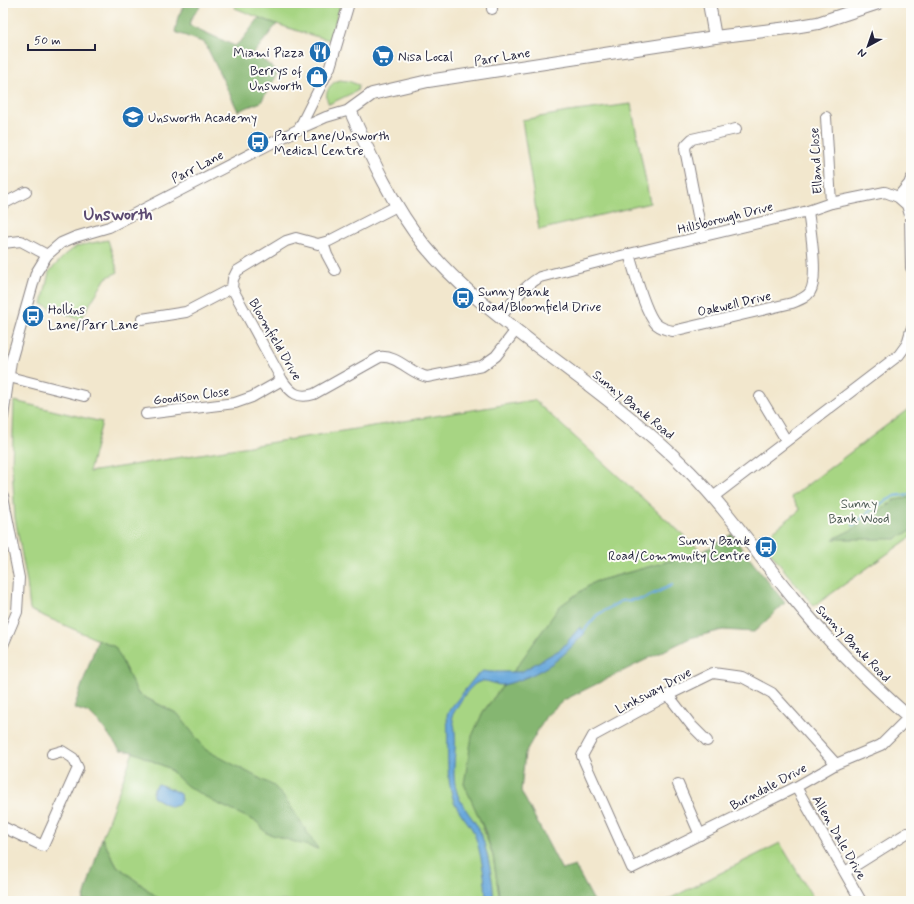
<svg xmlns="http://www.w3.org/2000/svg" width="914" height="904" viewBox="0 0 914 904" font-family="Mynerve,sans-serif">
<rect width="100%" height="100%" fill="#fdfcf7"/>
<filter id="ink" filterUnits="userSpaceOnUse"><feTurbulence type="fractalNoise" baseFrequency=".025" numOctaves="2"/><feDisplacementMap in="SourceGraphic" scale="8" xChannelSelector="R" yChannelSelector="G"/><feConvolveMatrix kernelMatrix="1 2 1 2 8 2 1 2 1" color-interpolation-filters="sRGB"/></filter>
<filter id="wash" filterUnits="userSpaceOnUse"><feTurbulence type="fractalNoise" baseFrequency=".012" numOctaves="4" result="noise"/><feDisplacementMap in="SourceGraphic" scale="16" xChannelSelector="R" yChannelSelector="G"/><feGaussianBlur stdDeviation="0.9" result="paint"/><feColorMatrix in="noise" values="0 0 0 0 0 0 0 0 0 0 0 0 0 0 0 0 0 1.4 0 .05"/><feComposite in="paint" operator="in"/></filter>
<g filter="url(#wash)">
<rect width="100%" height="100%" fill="#f2e7cd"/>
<!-- green -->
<g fill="#a7d583" stroke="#647c5f">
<path d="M235,3H341L330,40C298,32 266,21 235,8Z"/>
<path d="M339,80L348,81L359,85L357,91L329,104C323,94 329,84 339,80Z"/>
<polygon points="631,104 650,203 539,230 522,120 568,112"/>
<polygon points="108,240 118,272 106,278 80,320 42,304 49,272 64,256 77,246"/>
<polygon points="534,400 702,552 594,582 513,672 483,712 476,809 493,856 500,901 162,901 116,865 102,838 133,752 168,768 178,714 138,694 114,647 30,610 27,582 15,518 12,466 14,401 102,422 89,472"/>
<polygon points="911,407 911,537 814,606 780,565 762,540 800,510 791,497"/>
<polygon points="780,843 815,901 665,901"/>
</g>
<!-- forest -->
<g fill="#85b671" stroke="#546c56">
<polygon points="185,3 202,3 191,19 189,25 235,46 242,40 259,18 277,24 254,53 278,72 261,102 238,111 205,43 175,32 178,17"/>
<polygon points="911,497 911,530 910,531 895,539 833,539 855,528 895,500"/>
<polygon points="732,534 742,549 785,603 754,632 723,630 690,638 564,700 546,716 525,753 521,791 562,870 575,866 594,901 500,901 493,856 485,831 464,784 472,736 483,712 513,672 560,606 594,582 702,552"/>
<polygon points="98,639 115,647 138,694 178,714 206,750 274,786 287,801 318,849 266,833 257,822 214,802 187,786 168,768 133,752 120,750 102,726 89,713 74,708"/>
<polygon points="102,838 116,865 162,901 83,901"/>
</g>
<!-- water -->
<g fill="#69a8db" stroke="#46658b">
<path d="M580,627L585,633C578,640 571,648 563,655C547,669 524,680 503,685C495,686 487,678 479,682C469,685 457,707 452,716C453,721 455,726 455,731C457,750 451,770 456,789C460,805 471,815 479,829C486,844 495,885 493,901H485C488,888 479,841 472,829C465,818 455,808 452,795C445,769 449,742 447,715L450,709L476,676L483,671L490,672H521L561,649Z"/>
<path d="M158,784L169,788L180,794L181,800L178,805L171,807L153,797C152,791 154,788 158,784Z"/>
</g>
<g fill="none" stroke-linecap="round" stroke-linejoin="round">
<!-- stream -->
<g stroke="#69a8db" stroke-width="2.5">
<polyline points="853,525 875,507 895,496 911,494"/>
<polyline points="582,633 597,615 621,601 643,599 672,585"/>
</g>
</g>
</g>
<g filter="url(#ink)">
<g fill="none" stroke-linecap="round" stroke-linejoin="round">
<!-- minor casing -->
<g stroke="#8a8484" stroke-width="12">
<g id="minor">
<polyline points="492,3 492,9"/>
<polyline points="826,117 831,203"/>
<polyline points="299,129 330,67 349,3"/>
<polyline points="898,197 909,184 911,179"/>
<polyline points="3,204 26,192"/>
<path d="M397,206L329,241L318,244L296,238L286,241L237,271L233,279L232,288L282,380C291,393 298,399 314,394L380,357C397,355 410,373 427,377L482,366L496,356L516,330"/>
<polyline points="702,236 685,149 686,145 692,139 736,129"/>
<polyline points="3,243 21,241 47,255"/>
<polyline points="323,243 327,255 335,270"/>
<path d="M629,254C634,270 645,313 656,324C661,328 666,330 673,331L792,303C799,300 806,298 810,292C819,278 810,227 808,211"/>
<path d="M500,318C513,301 522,288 540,277L629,254L808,211L831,203L885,192L898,197L907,205L910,215L911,268"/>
<polyline points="142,319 186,312 232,288"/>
<polyline points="9,377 84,396"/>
<polyline points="760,397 786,440"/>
<polyline points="146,414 235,403 252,397 282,380"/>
<polyline points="3,417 11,361 36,273 47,255 61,243 75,237 109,227 299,129 326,117 350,110"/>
<polyline points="3,496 19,578 17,612 3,645"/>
<polyline points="713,497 899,355 907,344 911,330"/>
<polyline points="668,695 692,726 707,741"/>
<polyline points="836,764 772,693 742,677 713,673 668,695 593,736 582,756 632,868 796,787 836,764 881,745 909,717"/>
<polyline points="678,784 700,835"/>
<polyline points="796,787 861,901"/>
<polyline points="3,827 43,846 78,768 73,758 62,751 52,754"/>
<polyline points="845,872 907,833"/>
</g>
</g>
<!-- tertiary casing -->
<g stroke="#8a8484" stroke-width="14">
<g id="tertiary">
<polyline points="709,3 715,37"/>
<path d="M878,3L818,23L788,28L715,37L428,81L372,94L350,110C370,155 393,207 425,246C456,284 495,314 534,344C588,384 642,424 690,472C728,511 759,556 794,599C829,643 869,682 911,719"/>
</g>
</g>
<!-- minor -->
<use href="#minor" stroke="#fff" stroke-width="10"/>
<!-- tertiary -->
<use href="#tertiary" stroke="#fff" stroke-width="12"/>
</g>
</g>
<!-- icons -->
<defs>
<g id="restaurant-disc" transform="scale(1.15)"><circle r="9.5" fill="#1f6fb2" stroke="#fdfcf7"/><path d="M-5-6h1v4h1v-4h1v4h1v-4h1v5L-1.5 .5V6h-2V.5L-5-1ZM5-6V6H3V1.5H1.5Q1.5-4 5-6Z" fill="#fff"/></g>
<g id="supermarket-disc" transform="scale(1.15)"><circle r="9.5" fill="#1f6fb2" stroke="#fdfcf7"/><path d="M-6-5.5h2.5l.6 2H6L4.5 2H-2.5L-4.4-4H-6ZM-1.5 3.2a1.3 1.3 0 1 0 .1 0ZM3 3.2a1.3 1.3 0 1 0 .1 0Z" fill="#fff"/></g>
<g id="shop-disc" transform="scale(1.15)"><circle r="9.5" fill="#1f6fb2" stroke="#fdfcf7"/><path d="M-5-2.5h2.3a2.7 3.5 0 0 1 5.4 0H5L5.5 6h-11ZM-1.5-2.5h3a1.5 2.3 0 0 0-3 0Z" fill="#fff"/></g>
<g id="school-disc" transform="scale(1.15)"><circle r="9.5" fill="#1f6fb2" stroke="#fdfcf7"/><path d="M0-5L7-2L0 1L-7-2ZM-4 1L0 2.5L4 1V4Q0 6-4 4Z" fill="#fff"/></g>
<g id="bus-disc" transform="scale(1.15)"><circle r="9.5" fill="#1f6fb2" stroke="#fdfcf7"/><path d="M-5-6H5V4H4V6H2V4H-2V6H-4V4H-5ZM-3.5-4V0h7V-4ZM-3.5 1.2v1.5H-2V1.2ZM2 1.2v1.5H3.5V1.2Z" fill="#fff"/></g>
</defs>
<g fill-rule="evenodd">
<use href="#restaurant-disc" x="320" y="52"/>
<use href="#supermarket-disc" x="383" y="56"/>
<use href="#shop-disc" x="317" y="77"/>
<use href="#school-disc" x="133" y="117"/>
<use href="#bus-disc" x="258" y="142"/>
<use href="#bus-disc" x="463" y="298"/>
<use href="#bus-disc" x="33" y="316"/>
<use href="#bus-disc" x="766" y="547"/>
</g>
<g text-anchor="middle" stroke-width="4" stroke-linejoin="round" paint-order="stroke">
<!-- poi labels -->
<g font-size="13" fill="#22223b" stroke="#fdfcf7" text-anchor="start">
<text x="304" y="57" text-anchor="end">Miami Pizza</text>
<text x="398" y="61">Nisa Local</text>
<text x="302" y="75" text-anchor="end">Berrys of<tspan x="302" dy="15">Unsworth</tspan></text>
<text x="148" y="122">Unsworth Academy</text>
<text x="274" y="140">Parr Lane/Unsworth<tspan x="274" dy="15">Medical Centre</tspan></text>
<text x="478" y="296">Sunny Bank<tspan x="478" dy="15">Road/Bloomfield Drive</tspan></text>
<text x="48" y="314">Hollins<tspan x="48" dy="15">Lane/Parr Lane</tspan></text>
<text x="750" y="545" text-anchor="end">Sunny Bank<tspan x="750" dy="15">Road/Community Centre</tspan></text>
</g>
<!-- street labels -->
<g font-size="13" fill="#22223b" stroke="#fdfcf7">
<text transform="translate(502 56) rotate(-9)" y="5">Parr Lane</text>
<text transform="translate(815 161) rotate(-93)" y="5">Elland Close</text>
<text transform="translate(197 166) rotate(-27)" y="5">Parr Lane</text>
<text transform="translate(725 217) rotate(-14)" y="5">Hillsborough Drive</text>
<text transform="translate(734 303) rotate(-13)" y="5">Oakwell Drive</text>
<text transform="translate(276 339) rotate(60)" y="5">Bloomfield Drive</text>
<text transform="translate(191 395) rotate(-7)" y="5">Goodison Close</text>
<text transform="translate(634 404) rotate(39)" y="5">Sunny Bank Road</text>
<text transform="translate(854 643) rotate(46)" y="5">Sunny Bank Road</text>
<text transform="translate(653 690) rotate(-28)" y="5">Linksway Drive</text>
<text transform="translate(768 786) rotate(-28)" y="5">Burndale Drive</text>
<text transform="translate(840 837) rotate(60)" y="5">Allen Dale Drive</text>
</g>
<!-- park labels -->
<g font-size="13" fill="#4a5851" stroke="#fdfcf7">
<text x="859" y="508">Sunny<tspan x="859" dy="15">Bank Wood</tspan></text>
</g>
<!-- district labels -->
<g font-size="17" font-weight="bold" fill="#5b4a71" stroke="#fdfcf7">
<text x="118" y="220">Unsworth</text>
</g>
</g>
<!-- margin -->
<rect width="914" height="904" fill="none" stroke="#fdfcf7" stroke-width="16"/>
<!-- north arrow -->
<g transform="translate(868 46) rotate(220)" stroke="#fdfcf7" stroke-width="3" paint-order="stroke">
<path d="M0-3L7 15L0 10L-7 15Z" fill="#22223b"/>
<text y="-6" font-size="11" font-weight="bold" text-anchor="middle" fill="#22223b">N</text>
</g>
<!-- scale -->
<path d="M28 44v6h67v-6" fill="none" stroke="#22223b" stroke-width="2"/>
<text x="34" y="44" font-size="12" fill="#22223b" stroke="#fdfcf7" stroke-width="3" paint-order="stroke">50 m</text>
</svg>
